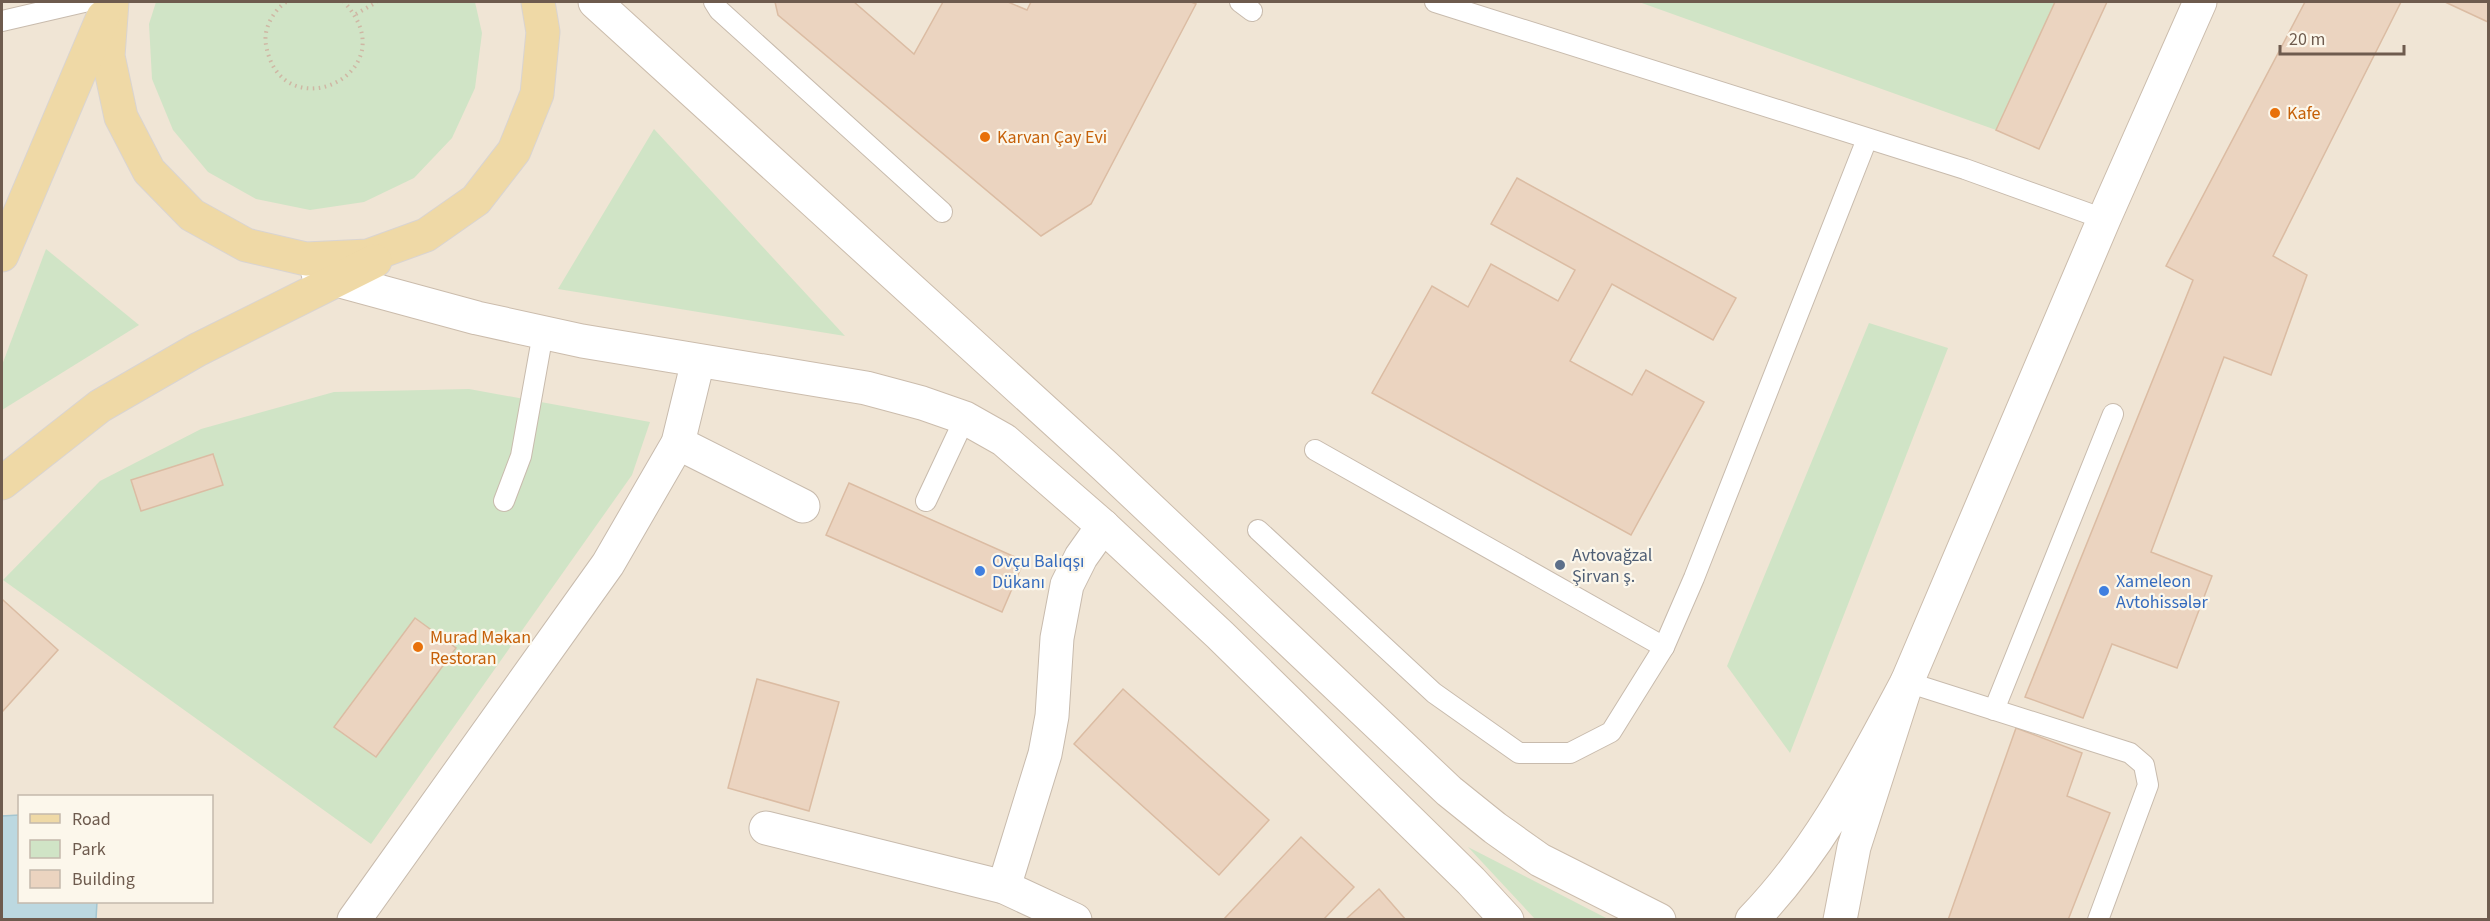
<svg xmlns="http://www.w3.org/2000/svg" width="2490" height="921" viewBox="0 0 2490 921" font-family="'Source Sans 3',sans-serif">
<rect width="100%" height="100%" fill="#f9f3e5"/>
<!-- residential -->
<path fill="#f0e5d5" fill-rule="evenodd" d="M2,2H2488V919L2,920ZM20,796H212V902H20Z"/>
<!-- green -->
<g fill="#d0e4c6">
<polygon points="156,2 475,2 482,33 475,88 452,138 414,178 364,202 310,210 256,199 208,172 173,130 152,79 149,24"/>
<polygon points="1639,2 2055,2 1996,130"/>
<polygon points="654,129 845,336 558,289"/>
<polygon points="46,249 139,325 2,410 2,365"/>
<polygon points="1869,323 1948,348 1790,753 1727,666"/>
<polygon points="469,389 650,422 632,475 371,844 3,580 100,481 201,429 334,392"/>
<polygon points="1468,847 1608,919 1535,919"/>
</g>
<!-- water -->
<polygon fill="#bcd8e0" stroke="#a4c6d0" stroke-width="1.5" points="19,815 20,902 97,902 96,919 2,919 2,816"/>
<!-- building -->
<g fill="#ebd4c0" stroke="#dbbca3" stroke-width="1.5">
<polygon points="775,2 854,2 914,54 943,2 1008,2 1027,10 1031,2 1191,2 1196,4 1091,204 1041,236 778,15"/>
<polygon points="2055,2 2107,2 2039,149 1996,130"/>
<polygon points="2305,2 2401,2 2273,256 2307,275 2271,375 2224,357 2151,552 2212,576 2177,668 2112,644 2083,718 2025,697 2193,280 2166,266"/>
<polygon points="2445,2 2488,2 2488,22"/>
<polygon points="1517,178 1736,298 1713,340 1612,284 1570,361 1632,395 1646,370 1704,402 1631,535 1372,393 1432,286 1468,307 1491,264 1558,301 1575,270 1491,224"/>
<polygon points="213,454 223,485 141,511 131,480"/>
<polygon points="849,483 1024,561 1002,612 826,535"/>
<polygon points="3,600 58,650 2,712 2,602"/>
<polygon points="415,618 456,648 376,757 334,727"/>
<polygon points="757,679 839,702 809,811 728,788"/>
<polygon points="1123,689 1269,820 1219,875 1074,744"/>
<polygon points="2016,728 2082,753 2067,796 2110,813 2068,920 1948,920"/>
<polygon points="1301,837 1354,887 1323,920 1223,920"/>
<polygon points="1379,889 1406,920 1345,920"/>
</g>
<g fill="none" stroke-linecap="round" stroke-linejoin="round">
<!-- service casing -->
<g stroke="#c8bbad" stroke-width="22">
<g id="service">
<polyline points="714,2 719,10 942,212"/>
<polyline points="1240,2 1252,11"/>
<polyline points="1435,2 1965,169 2104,219"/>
<polyline points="2,21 84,2"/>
<polyline points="1315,450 1664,647"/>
<polyline points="504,501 521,456 543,333"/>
<polyline points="926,501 965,418"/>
<polyline points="1258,530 1434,693 1519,753 1570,753 1611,732 1664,647 1694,578 1867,139"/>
<polyline points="1907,682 2130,753 2144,765 2148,785 2098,920"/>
<polyline points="1994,710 2113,414"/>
</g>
</g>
<!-- minor casing -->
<g stroke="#c8bbad" stroke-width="35">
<g id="minor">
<polyline points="678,443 803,506"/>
<polyline points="766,828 1004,887 1075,920"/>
<polyline points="1004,887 1045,754 1052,716 1057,638 1067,585 1081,557 1103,526"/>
<polyline points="354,920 608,564 678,443 698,361"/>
</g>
</g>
<!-- secondary casing -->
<g stroke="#cbbcac" stroke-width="35">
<g id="secondary">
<polyline points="595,2 1105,466 1449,791 1495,828 1540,860 1659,920"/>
<polyline points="318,273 337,280 477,318 582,341 866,388 922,403 965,418 1004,440 1103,526 1220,635 1471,881 1507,920"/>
<polyline points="1907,682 2104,219 2200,2"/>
<path d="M1752,920C1819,851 1862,766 1907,682L1854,847L1840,920"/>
</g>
</g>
<!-- primary casing -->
<g stroke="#d9d4d1" stroke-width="35">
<g id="primary">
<polyline points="112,2 108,56 121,117 149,171 192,215 246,245 306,259 368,256 426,235 476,200 514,151 537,94 543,32 538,2"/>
<polyline points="2,255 103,17"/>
<polyline points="2,483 100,406 197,350 375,261"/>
</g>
</g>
<!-- path -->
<g stroke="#cfb7a4" stroke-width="4" stroke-dasharray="1.5 4.5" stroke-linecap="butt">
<path d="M286,2C273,11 263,29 266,45C281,132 410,73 344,2"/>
<polyline points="356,14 377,2"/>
</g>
<!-- service -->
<use href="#service" stroke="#fff" stroke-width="20"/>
<!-- minor -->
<use href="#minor" stroke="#fff" stroke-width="33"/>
<!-- secondary -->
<use href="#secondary" stroke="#fff" stroke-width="33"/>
<!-- primary -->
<use href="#primary" stroke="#efd9a6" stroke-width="33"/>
</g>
<!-- markers -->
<g fill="#e8710a" stroke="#fcf7eb" stroke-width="2">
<circle cx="2275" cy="113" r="6"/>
<circle cx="985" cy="137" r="6"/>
<circle cx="418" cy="647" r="6"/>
</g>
<circle fill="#5c6f8a" stroke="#fcf7eb" stroke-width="2" cx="1560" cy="565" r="6"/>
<g fill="#3f7fe0" stroke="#fcf7eb" stroke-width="2">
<circle cx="980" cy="571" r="6"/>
<circle cx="2104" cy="591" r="6"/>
</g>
<g text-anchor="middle" stroke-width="4.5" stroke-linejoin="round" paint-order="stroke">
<!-- food labels -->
<g font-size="18" fill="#c56008" stroke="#fcf7eb" text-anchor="start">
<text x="2287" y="119">Kafe</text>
<text x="997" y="143">Karvan Çay Evi</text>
<text x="430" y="643">Murad Məkan<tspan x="430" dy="21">Restoran</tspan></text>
</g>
<!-- service labels -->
<g font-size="18" fill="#4e5e75" stroke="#fcf7eb" text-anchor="start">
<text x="1572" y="561">Avtovağzal<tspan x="1572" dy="21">Şirvan ş.</tspan></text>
</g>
<!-- shop labels -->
<g font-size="18" fill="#366cbe" stroke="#fcf7eb" text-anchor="start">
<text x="992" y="567">Ovçu Balıqşı<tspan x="992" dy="21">Dükanı</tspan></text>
<text x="2116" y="587">Xameleon<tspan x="2116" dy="21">Avtohissələr</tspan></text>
</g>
</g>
<!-- border -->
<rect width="2490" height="921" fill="none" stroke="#6e5b4e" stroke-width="6"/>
<!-- legend -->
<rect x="18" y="795" width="195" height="108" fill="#fcf7eb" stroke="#c3b9ac" stroke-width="1.5"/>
<rect x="30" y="814" width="30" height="9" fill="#efd9a6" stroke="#c3b9ac" stroke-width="1.5"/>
<text x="72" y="825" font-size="18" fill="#6e5b4e">Road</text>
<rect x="30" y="840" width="30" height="18" fill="#d0e4c6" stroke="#c3b9ac" stroke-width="1.5"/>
<text x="72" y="855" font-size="18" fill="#6e5b4e">Park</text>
<rect x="30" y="870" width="30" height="18" fill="#ebd4c0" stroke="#c3b9ac" stroke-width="1.5"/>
<text x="72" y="885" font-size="18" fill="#6e5b4e">Building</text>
<!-- scale -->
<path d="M2280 45v9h124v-9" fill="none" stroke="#6e5b4e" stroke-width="3"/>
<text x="2289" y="45" font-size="18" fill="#6e5b4e" stroke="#fcf7eb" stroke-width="4.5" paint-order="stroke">20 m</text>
</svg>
